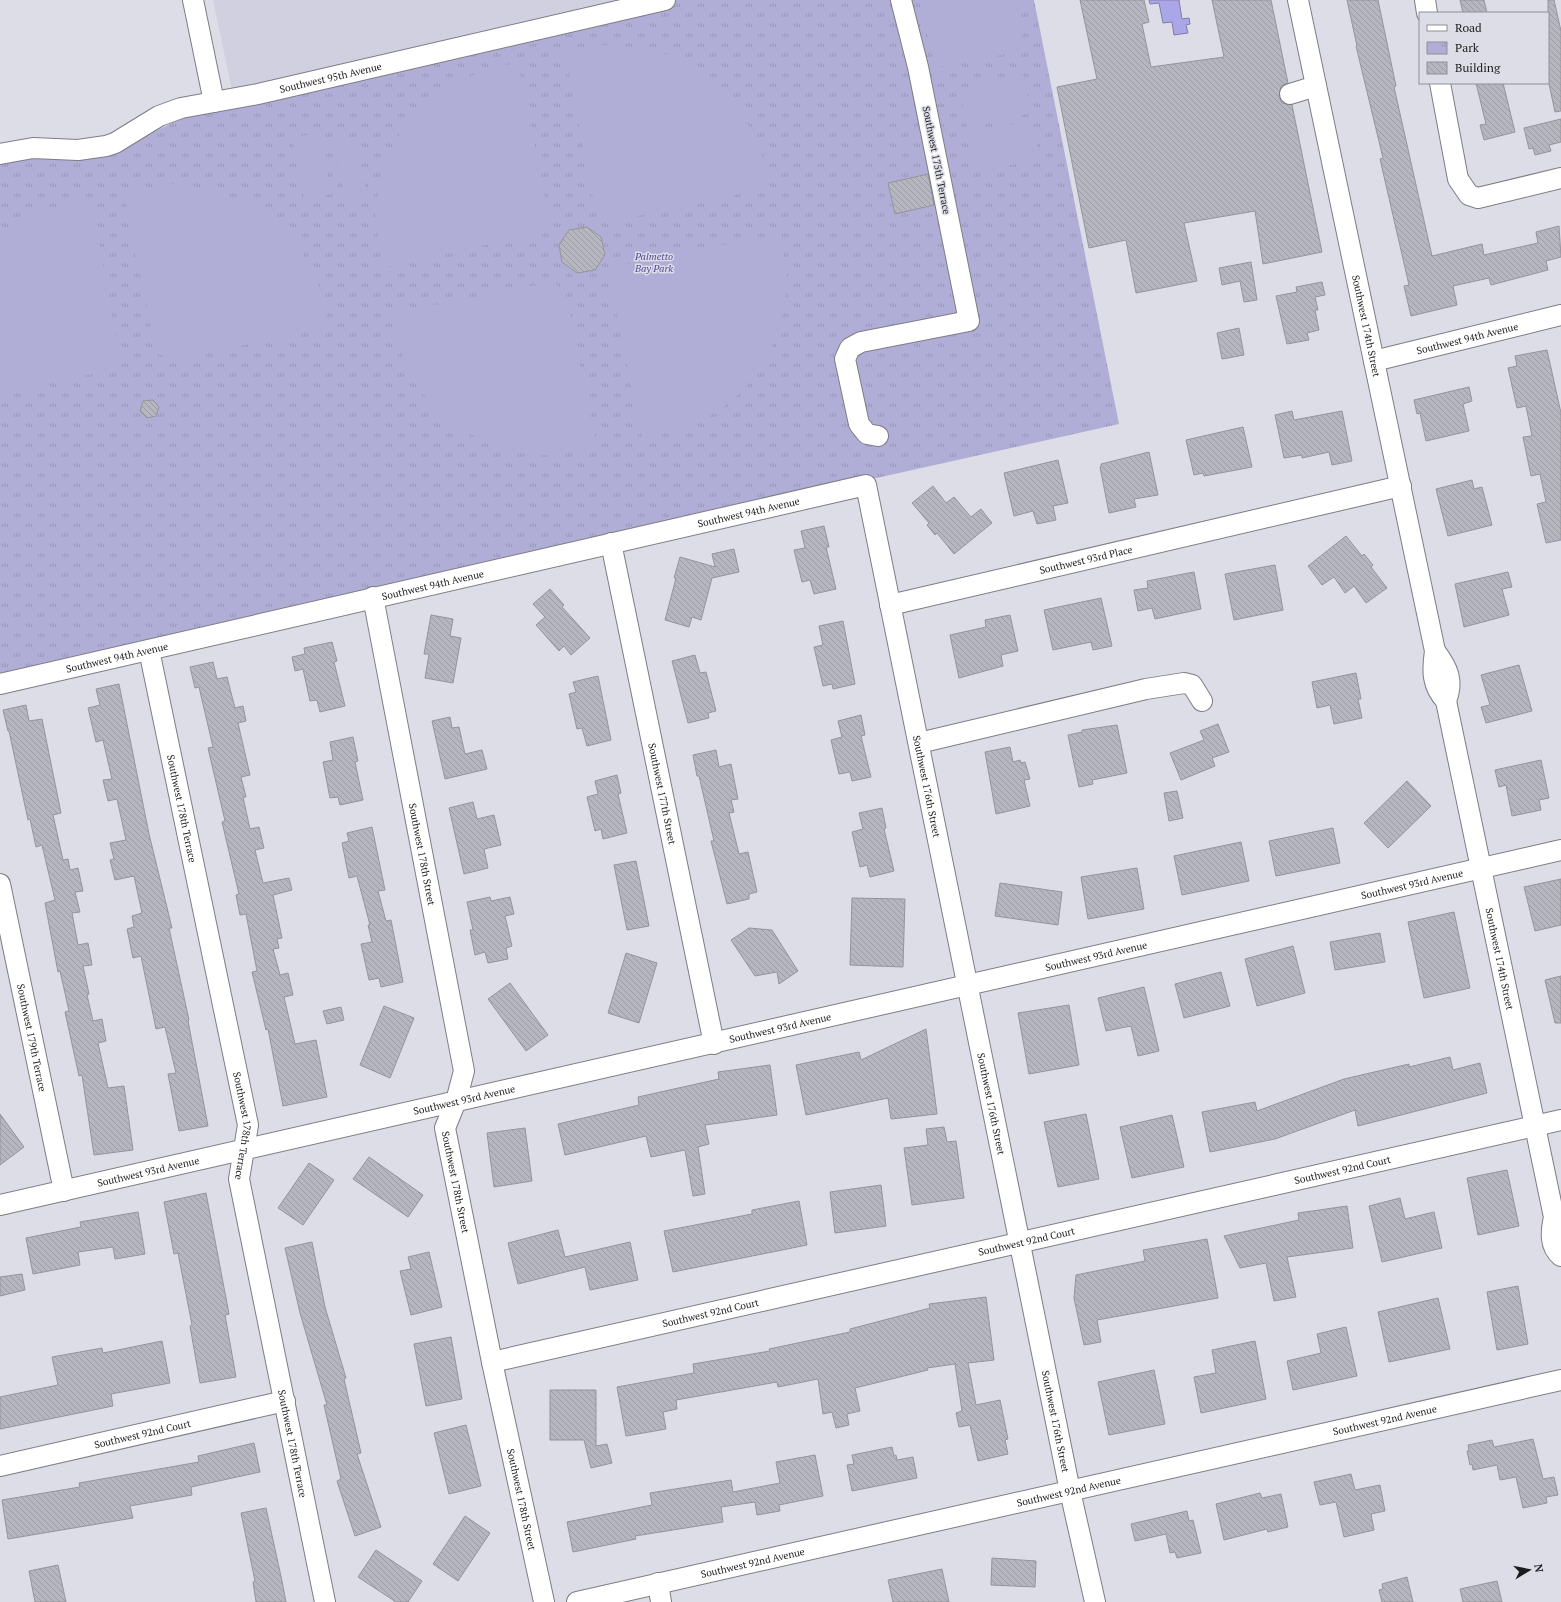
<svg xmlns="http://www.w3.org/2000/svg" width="1561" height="1602" viewBox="0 0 1561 1602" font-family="'PT Serif',serif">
<defs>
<pattern id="park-tufts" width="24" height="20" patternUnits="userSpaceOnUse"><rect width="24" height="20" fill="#b0aed6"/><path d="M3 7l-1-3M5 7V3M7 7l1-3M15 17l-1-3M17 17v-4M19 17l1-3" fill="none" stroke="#9795b7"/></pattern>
<pattern id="building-back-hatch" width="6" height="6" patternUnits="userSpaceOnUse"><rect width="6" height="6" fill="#b6b6c0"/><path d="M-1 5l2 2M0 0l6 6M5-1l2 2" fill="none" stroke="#9c9ca5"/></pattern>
</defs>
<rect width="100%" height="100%" fill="#dddde7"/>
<!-- built -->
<polygon fill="#d0d0e1" points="213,0 631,0 233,95"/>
<!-- park -->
<polygon fill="url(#park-tufts)" points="631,0 1034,0 1119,424 495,563 0,676 0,164 36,155 103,155 233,95"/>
<!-- pitch -->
<g fill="#b0aed6">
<polygon points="920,0 1015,0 1025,50 935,68"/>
<path d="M603,45C663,45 711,65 743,117C750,127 757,138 760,149C764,162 766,175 768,188L609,222L596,214L565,53Z"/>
<path d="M518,63L550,222L545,232L384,268C379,247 374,224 377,202C386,123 442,75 518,63Z"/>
<polygon points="1023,75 1031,113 967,127 959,89"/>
<polygon points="1032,120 1040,159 976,172 969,134"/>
<polygon points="319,133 331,194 304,199 292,138"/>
<polygon points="356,140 367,195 345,200 334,144"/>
<path d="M170,184C237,187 294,221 319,285C324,298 326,313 328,327L169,361L156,351L123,192Z"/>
<path d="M92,200L120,360L111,370L0,393V238C28,216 57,204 92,200Z"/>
<path d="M779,234C781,246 785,258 786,270C790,334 755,398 695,423C678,430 660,434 642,438L610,281L619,266Z"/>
<path d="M552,282L565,290L597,448C578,451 559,456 539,455C486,455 425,412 405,363C398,347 396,330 394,313Z"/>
</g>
<!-- water -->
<polygon fill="#aba6e8" stroke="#807cab" points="1149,0 1179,0 1182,19 1189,18 1190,24 1186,25 1188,33 1174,35 1172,22 1163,23 1159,3 1150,4"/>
<!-- building -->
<g fill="url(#building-back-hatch)" stroke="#94949d">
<polygon points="1080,0 1144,0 1149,22 1142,24 1151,67 1224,57 1212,0 1271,0 1288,83 1281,86 1279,97 1282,103 1292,105 1322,252 1263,264 1255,211 1184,223 1197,281 1136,293 1126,240 1089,248 1057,87 1097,79"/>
<polygon points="1347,0 1378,0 1396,86 1394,87 1432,256 1482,244 1484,255 1538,243 1536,232 1559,226 1561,257 1546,261 1548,270 1491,285 1489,278 1453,286 1457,305 1411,316 1404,286 1409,285 1380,159 1383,158 1356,46 1357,46"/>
<polygon points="1460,0 1484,0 1487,13 1463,13"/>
<polygon points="1548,0 1554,0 1561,31 1561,111 1555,112 1548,79"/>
<polygon points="1476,83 1503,83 1515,132 1484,140 1480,125 1486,124"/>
<polygon points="1561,119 1561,142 1549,145 1551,151 1535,155 1533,148 1529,149 1524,128"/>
<polygon points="928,174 934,205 895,214 888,183"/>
<polygon points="587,227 601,237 605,255 595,270 577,273 562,262 559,245 569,230"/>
<polygon points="1251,262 1257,300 1244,302 1240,281 1222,285 1219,268"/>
<polygon points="1322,282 1325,295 1315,297 1318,310 1315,310 1319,330 1307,333 1309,340 1287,344 1276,296 1297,292 1296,287"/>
<polygon points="1239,328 1244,355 1222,359 1217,333"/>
<polygon points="1547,350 1561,413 1561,540 1546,543 1537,504 1546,502 1540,474 1531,476 1523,437 1532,436 1526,406 1517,408 1508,368 1517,366 1515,356"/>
<polygon points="1469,387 1472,401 1463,404 1469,431 1426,441 1420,413 1417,414 1414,400"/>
<polygon points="153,400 159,407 156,416 147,418 140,411 143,401"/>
<polygon points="1292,411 1294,420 1342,411 1352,461 1332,465 1329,452 1302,458 1302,455 1284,458 1275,415"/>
<polygon points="1243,427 1252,467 1204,476 1203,473 1194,475 1186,440"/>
<polygon points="1149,452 1158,495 1134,499 1136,507 1109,513 1100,467 1101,467 1101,464"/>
<polygon points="1058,460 1068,503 1053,506 1056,520 1037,524 1033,511 1014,516 1004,473"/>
<polygon points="1472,480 1474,489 1482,487 1492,525 1448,536 1436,489"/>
<polygon points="933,486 946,503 954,497 971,517 981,509 992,523 954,554 937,533 935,535 927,525 929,523 912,503"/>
<polygon points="824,526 829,547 826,547 836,589 814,594 810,580 802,582 794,550 805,548 801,531"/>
<polygon points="1346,536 1362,556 1364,554 1373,565 1371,567 1387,588 1366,603 1354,586 1345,593 1334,577 1322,585 1308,566"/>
<polygon points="734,549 739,572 712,578 701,620 692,617 689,627 665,620 676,578 674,578 680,557 715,567 712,554"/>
<polygon points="1275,565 1283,610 1234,620 1225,574"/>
<polygon points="1194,572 1201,609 1155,619 1152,608 1138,611 1134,590 1148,588 1147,581"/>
<polygon points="1508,572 1512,587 1502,589 1509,615 1464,627 1455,584"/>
<polygon points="550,589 564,605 562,607 590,638 571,655 564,646 559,651 536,625 545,617 533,604"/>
<polygon points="1101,598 1112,646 1093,650 1091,642 1053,650 1044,610"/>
<polygon points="431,615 453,619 450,636 461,638 453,683 425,678 429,654 424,654"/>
<polygon points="1010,615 1018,651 1001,655 1003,666 959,678 950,635 986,627 985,620"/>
<polygon points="843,621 855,684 833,689 832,684 823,686 814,647 823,645 819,626"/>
<polygon points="332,642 337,661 334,662 345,706 320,712 317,700 310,701 303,669 295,671 292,657 305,654 304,648"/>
<polygon points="695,655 700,673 706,672 716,711 708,713 709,718 688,723 672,661"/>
<polygon points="213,662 217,679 227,677 235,708 243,706 246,721 238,723 250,775 241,777 246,797 243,797 250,829 259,827 264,848 255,850 263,883 289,878 292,890 273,895 282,938 277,939 279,948 273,949 280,975 288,973 293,995 284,997 295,1044 316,1040 327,1097 283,1106 268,1029 266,1030 252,972 257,971 246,914 240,915 236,895 239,894 222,822 225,821 208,748 213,747 199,687 195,688 190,667"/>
<polygon points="1519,665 1532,711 1486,723 1481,707 1490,705 1481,675"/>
<polygon points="1356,673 1361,699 1358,699 1362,718 1334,724 1330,705 1317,708 1312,682"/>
<polygon points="598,676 611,740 587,746 582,728 577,729 569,694 576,692 573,682"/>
<polygon points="119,684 149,834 172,928 169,928 189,1020 188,1021 208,1126 179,1131 168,1074 176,1073 165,1027 156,1029 141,956 133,958 127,929 134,927 132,916 142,913 134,876 115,880 110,860 114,859 110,843 126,840 117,799 108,801 103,780 112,779 103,740 96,742 88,708 100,705 96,689"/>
<polygon points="26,705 29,721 42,719 61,813 53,815 63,860 68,859 70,870 78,868 83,891 75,892 80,912 72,913 78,945 88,943 92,965 83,966 89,994 87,995 93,1021 102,1019 106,1041 98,1043 108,1088 124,1086 133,1150 94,1155 82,1075 79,1076 65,1012 69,1011 60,971 58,972 45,903 55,900 42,845 36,847 30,819 28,820 9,731 8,731 3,710"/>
<polygon points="861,715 865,735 861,736 871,777 852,781 850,772 839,774 831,740 842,737 838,721"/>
<polygon points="450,717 452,728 459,727 465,754 482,750 487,769 445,779 432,721"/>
<polygon points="1218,724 1229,752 1212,758 1215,766 1181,780 1170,753 1204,740 1200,731"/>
<polygon points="1117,725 1127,773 1092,780 1093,784 1079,787 1068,735 1082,732 1082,730"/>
<polygon points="353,737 358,761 355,762 363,800 340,805 338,797 330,798 323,762 333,760 330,742"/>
<polygon points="1010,747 1013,762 1020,760 1021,763 1025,762 1030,779 1024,780 1030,806 996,814 985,752"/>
<polygon points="716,750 719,767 731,764 738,799 731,800 734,812 729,813 739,854 748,852 757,892 749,894 749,899 727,904 711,841 714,841 699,776 697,776 693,755"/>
<polygon points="1541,760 1549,798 1539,800 1541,810 1512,816 1506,785 1499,787 1495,770"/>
<polygon points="617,775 621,793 618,794 627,833 603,839 601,829 595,831 587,797 598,794 595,781"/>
<polygon points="1407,781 1431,806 1388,848 1364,823"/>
<polygon points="1177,791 1183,818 1169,821 1164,793"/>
<polygon points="473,802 477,819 494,815 501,845 484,849 488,868 464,874 449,808"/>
<polygon points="882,808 886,828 884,829 894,871 870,877 867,865 860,867 852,832 863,829 859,813"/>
<polygon points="372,827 385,890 378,891 386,921 391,920 403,982 381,987 379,978 369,980 361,944 372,942 368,925 370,925 357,876 349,878 342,843 349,841 347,833"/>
<polygon points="1333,828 1340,863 1276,876 1269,841"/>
<polygon points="1241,842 1249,881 1182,895 1174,856"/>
<polygon points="636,861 649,926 627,930 614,865"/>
<polygon points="1137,868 1144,909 1088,919 1081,877"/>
<polygon points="1561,879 1561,925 1535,931 1524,887"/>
<polygon points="1000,883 1062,892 1058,925 995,916"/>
<polygon points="490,897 491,901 510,897 514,914 505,916 512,946 506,948 508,959 488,963 485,952 475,955 470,930 473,930 467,902"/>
<polygon points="852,898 905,899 903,967 850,965"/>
<polygon points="1454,912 1470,988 1424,998 1408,922"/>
<polygon points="749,928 772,930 798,971 779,984 777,972 755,976 731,940"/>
<polygon points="1380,933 1385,962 1335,970 1330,942"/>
<polygon points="1293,946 1305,993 1257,1006 1245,959"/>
<polygon points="626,953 657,963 639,1023 608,1013"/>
<polygon points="1221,972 1230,1006 1184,1018 1175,984"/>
<polygon points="1561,976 1561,1023 1555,1023 1545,980"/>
<polygon points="510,983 548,1035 526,1051 488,999"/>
<polygon points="1144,987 1159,1051 1138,1056 1131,1026 1106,1031 1098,998"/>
<polygon points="1069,1005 1079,1065 1029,1074 1018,1013"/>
<polygon points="384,1006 414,1018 390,1078 360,1065"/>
<polygon points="341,1007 344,1020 327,1024 323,1011"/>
<polygon points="926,1029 937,1114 891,1119 888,1098 806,1115 796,1065 859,1052 861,1060"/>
<polygon points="1450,1057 1453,1070 1480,1063 1487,1093 1358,1126 1355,1110 1275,1139 1210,1152 1202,1112 1255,1102 1257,1111 1344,1079 1409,1064 1409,1067"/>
<polygon points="770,1065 777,1115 705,1125 709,1144 698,1147 705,1194 693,1196 685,1150 651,1157 646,1136 565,1155 558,1124 639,1105 638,1097 719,1079 718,1072"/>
<polygon points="0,1114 24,1147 0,1165"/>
<polygon points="1086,1114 1099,1179 1058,1187 1044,1122"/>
<polygon points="1172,1115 1184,1167 1132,1178 1120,1127"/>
<polygon points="944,1127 947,1142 956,1141 964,1198 912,1205 904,1148 928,1145 926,1129"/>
<polygon points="525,1128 532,1181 494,1187 487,1133"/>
<polygon points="369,1157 423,1195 408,1217 353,1179"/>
<polygon points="309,1163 334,1180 303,1225 278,1208"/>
<polygon points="1507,1170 1519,1226 1478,1235 1467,1178"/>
<polygon points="881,1185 886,1226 835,1233 830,1192"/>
<polygon points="206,1193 229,1314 225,1315 236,1377 200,1383 190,1326 192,1325 178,1253 174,1254 164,1202"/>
<polygon points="1400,1198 1405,1219 1434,1212 1442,1248 1382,1262 1369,1206"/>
<polygon points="799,1201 807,1245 673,1272 664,1231 752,1214 752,1210"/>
<polygon points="1347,1206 1353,1248 1287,1257 1296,1297 1274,1301 1266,1263 1240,1268 1224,1236 1299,1220 1298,1213"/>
<polygon points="138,1212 145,1254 115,1259 113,1247 78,1252 80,1265 33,1274 26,1238 81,1227 80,1222"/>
<polygon points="558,1230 565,1257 630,1242 638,1280 590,1290 585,1267 518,1284 508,1243"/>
<polygon points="1207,1239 1218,1298 1097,1320 1101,1342 1084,1345 1074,1298 1076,1275 1145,1261 1143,1250"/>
<polygon points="312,1242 325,1307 346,1378 344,1379 361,1453 357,1454 381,1527 355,1536 337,1481 341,1479 324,1405 327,1405 300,1313 285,1248"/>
<polygon points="429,1252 442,1307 411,1315 400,1271 411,1269 408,1257"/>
<polygon points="22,1274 25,1290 0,1296 0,1277"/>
<polygon points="1518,1286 1528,1344 1497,1350 1487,1292"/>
<polygon points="986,1297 994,1360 968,1363 976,1405 1000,1400 1008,1439 1005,1440 1008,1454 978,1461 970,1425 959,1427 956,1413 962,1411 955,1364 927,1368 928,1370 855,1388 860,1411 847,1414 849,1425 836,1428 832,1412 823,1414 818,1379 778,1387 777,1382 676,1400 677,1409 663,1412 666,1429 626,1436 617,1387 694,1373 693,1364 770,1351 769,1349 850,1332 850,1329 930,1308 929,1304"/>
<polygon points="1438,1298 1450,1349 1389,1362 1378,1312"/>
<polygon points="1346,1327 1357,1376 1293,1390 1287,1361 1321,1353 1317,1334"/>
<polygon points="451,1337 462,1399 426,1406 414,1344"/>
<polygon points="162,1341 170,1383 111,1394 113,1406 0,1429 0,1397 58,1385 52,1357 102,1348 103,1353"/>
<polygon points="1255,1341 1266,1399 1201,1413 1194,1377 1216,1373 1212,1350"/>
<polygon points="1154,1370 1165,1424 1109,1435 1098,1382"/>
<polygon points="550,1390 596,1390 596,1446 607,1444 612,1463 591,1468 584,1440 550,1440"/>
<polygon points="466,1425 481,1486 449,1494 434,1433"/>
<polygon points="1533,1439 1543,1479 1554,1477 1558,1495 1546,1497 1547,1503 1523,1508 1516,1477 1500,1480 1497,1465 1473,1470 1472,1464 1470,1465 1467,1451 1469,1451 1468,1445 1492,1440 1494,1447"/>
<polygon points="254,1443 260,1472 191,1487 192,1495 130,1506 133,1518 8,1539 2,1500 80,1487 79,1483 199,1462 198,1456"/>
<polygon points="892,1447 894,1456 896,1455 897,1460 913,1457 917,1478 852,1491 847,1465 854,1464 852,1455"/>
<polygon points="815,1455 823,1496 779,1505 780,1511 757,1515 755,1502 721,1507 723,1522 635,1536 636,1539 573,1552 567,1522 652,1505 650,1493 731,1480 733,1492 780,1483 776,1462"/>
<polygon points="1351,1474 1355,1490 1380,1485 1385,1511 1371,1514 1374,1530 1344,1537 1336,1502 1320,1505 1314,1482"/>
<polygon points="1260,1493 1262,1498 1281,1494 1288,1527 1268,1532 1267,1529 1224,1540 1216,1504"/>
<polygon points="266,1508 282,1581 286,1602 256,1602 253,1582 255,1581 241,1513"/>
<polygon points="1187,1511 1189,1521 1193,1520 1201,1553 1177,1558 1175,1552 1170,1553 1166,1534 1135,1541 1131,1524"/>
<polygon points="465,1516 490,1533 458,1581 433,1564"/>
<polygon points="376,1550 422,1581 408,1602 396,1602 358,1577"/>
<polygon points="992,1558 1036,1561 1035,1587 991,1585"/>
<polygon points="58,1565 66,1602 35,1602 29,1571"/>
<polygon points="942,1569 949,1602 893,1602 888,1580"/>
<polygon points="1407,1577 1413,1602 1382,1602 1379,1590 1383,1589 1382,1584"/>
<polygon points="1497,1581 1502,1602 1463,1602 1460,1589"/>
</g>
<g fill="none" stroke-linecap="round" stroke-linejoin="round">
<!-- minor casing -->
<g stroke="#7d7d86" stroke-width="22">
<g id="minor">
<polyline points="193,0 214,102"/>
<path id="s1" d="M1298,0L1435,651C1432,671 1432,686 1446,701L1554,1217C1551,1231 1549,1246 1561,1256"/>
<polyline points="1425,0 1427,13"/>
<polyline points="1440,83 1458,179 1469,195 1478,198 1561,178"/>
<polyline points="1290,94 1316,86"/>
<path id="s2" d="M0,154L33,148L78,150L106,146L115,143L159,116L181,108L258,94L665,0"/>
<path id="s3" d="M1374,361L1561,315"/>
<polyline points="878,436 867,434 859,424 845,359 850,348 861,342 969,321 918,67 901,0"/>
<path id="s4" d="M611,543L714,1044"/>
<path id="s5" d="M373,597L464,1071L456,1101L445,1128L492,1362L544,1602"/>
<path id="s6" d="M890,605L1401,486"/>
<path id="s7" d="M149,650L248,1125L239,1179L325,1602"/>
<path d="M1435,651C1448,668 1454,681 1446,701"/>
<path id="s8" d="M0,684L866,485L1070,1491L1095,1602"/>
<polyline points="919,743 1146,689 1184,683 1192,685 1202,701"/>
<path id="s9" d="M0,884L64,1191"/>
<path id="s10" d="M0,1205L1561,850"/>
<path id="s11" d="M492,1362L1561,1120"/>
<path id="s12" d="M0,1466L285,1401"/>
<polyline points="658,1583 661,1602"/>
<path id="s13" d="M577,1602L1561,1380"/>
</g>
</g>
<!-- minor -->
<use href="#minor" stroke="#fff" stroke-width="20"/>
</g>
<g text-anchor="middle" stroke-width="3" stroke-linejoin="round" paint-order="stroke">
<!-- street labels -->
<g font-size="10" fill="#1b1b1e" stroke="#dddde7">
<text dy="4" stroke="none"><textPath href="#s2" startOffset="344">Southwest 95th Avenue</textPath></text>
<text transform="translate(937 160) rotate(79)" y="4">Southwest 175th Terrace</text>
<text dy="4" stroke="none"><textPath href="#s1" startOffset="333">Southwest 174th Street</textPath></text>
<text dy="4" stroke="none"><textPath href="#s3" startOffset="96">Southwest 94th Avenue</textPath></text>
<text dy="4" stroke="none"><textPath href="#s8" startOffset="768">Southwest 94th Avenue</textPath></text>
<text dy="4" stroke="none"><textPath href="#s6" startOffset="201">Southwest 93rd Place</textPath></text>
<text dy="4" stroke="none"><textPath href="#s8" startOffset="444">Southwest 94th Avenue</textPath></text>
<text dy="4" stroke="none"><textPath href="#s8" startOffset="120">Southwest 94th Avenue</textPath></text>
<text dy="4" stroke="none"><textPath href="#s8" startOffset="1196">Southwest 176th Street</textPath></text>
<text dy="4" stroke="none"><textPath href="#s4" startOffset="256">Southwest 177th Street</textPath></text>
<text dy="4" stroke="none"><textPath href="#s7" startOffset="162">Southwest 178th Terrace</textPath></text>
<text dy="4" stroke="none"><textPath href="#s5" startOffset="262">Southwest 178th Street</textPath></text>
<text dy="4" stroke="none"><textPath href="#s10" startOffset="1448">Southwest 93rd Avenue</textPath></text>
<text dy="4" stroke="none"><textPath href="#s10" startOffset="1124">Southwest 93rd Avenue</textPath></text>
<text dy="4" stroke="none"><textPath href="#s1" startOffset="982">Southwest 174th Street</textPath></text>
<text dy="4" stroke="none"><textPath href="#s10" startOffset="800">Southwest 93rd Avenue</textPath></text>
<text dy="4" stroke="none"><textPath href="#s9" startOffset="157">Southwest 179th Terrace</textPath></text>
<text dy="4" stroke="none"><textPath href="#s10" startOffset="476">Southwest 93rd Avenue</textPath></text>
<text dy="4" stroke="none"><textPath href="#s8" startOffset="1520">Southwest 176th Street</textPath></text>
<text dy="4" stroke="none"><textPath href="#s7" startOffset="486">Southwest 178th Terrace</textPath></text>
<text dy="4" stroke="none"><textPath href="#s11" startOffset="872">Southwest 92nd Court</textPath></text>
<text dy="4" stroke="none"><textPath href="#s10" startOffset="152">Southwest 93rd Avenue</textPath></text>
<text dy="4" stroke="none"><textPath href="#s5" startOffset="598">Southwest 178th Street</textPath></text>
<text dy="4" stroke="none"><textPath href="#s11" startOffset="548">Southwest 92nd Court</textPath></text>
<text dy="4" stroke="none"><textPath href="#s11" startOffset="224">Southwest 92nd Court</textPath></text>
<text dy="4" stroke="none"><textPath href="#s13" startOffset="828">Southwest 92nd Avenue</textPath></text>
<text dy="4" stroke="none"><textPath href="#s8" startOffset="1844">Southwest 176th Street</textPath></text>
<text dy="4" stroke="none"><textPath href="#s12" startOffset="146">Southwest 92nd Court</textPath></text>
<text dy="4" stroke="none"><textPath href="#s7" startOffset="810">Southwest 178th Terrace</textPath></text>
<text dy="4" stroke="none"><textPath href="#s13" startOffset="504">Southwest 92nd Avenue</textPath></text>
<text dy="4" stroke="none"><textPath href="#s5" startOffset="922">Southwest 178th Street</textPath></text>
<text dy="4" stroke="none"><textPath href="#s13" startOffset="180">Southwest 92nd Avenue</textPath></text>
</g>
<!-- park labels -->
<g font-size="10" font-style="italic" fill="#544896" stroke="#dddde7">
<text x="654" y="260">Palmetto<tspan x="654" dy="12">Bay Park</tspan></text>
</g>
</g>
<!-- legend -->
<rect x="1419" y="12" width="130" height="72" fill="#dddde7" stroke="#8f8f97"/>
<rect x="1427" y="25" width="20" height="6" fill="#ffffff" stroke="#8f8f97"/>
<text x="1455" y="32" font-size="12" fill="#1b1b1e">Road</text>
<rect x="1427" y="42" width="20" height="12" fill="url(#park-tufts)" stroke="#8f8f97"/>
<text x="1455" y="52" font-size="12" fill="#1b1b1e">Park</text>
<rect x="1427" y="62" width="20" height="12" fill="url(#building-back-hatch)" stroke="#8f8f97"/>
<text x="1455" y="72" font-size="12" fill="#1b1b1e">Building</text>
<!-- north arrow -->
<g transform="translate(1529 1570) rotate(80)" stroke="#dddde7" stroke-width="3" paint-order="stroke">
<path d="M0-3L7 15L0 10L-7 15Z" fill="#1b1b1e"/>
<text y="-6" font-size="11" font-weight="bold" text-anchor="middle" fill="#1b1b1e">N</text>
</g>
</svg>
